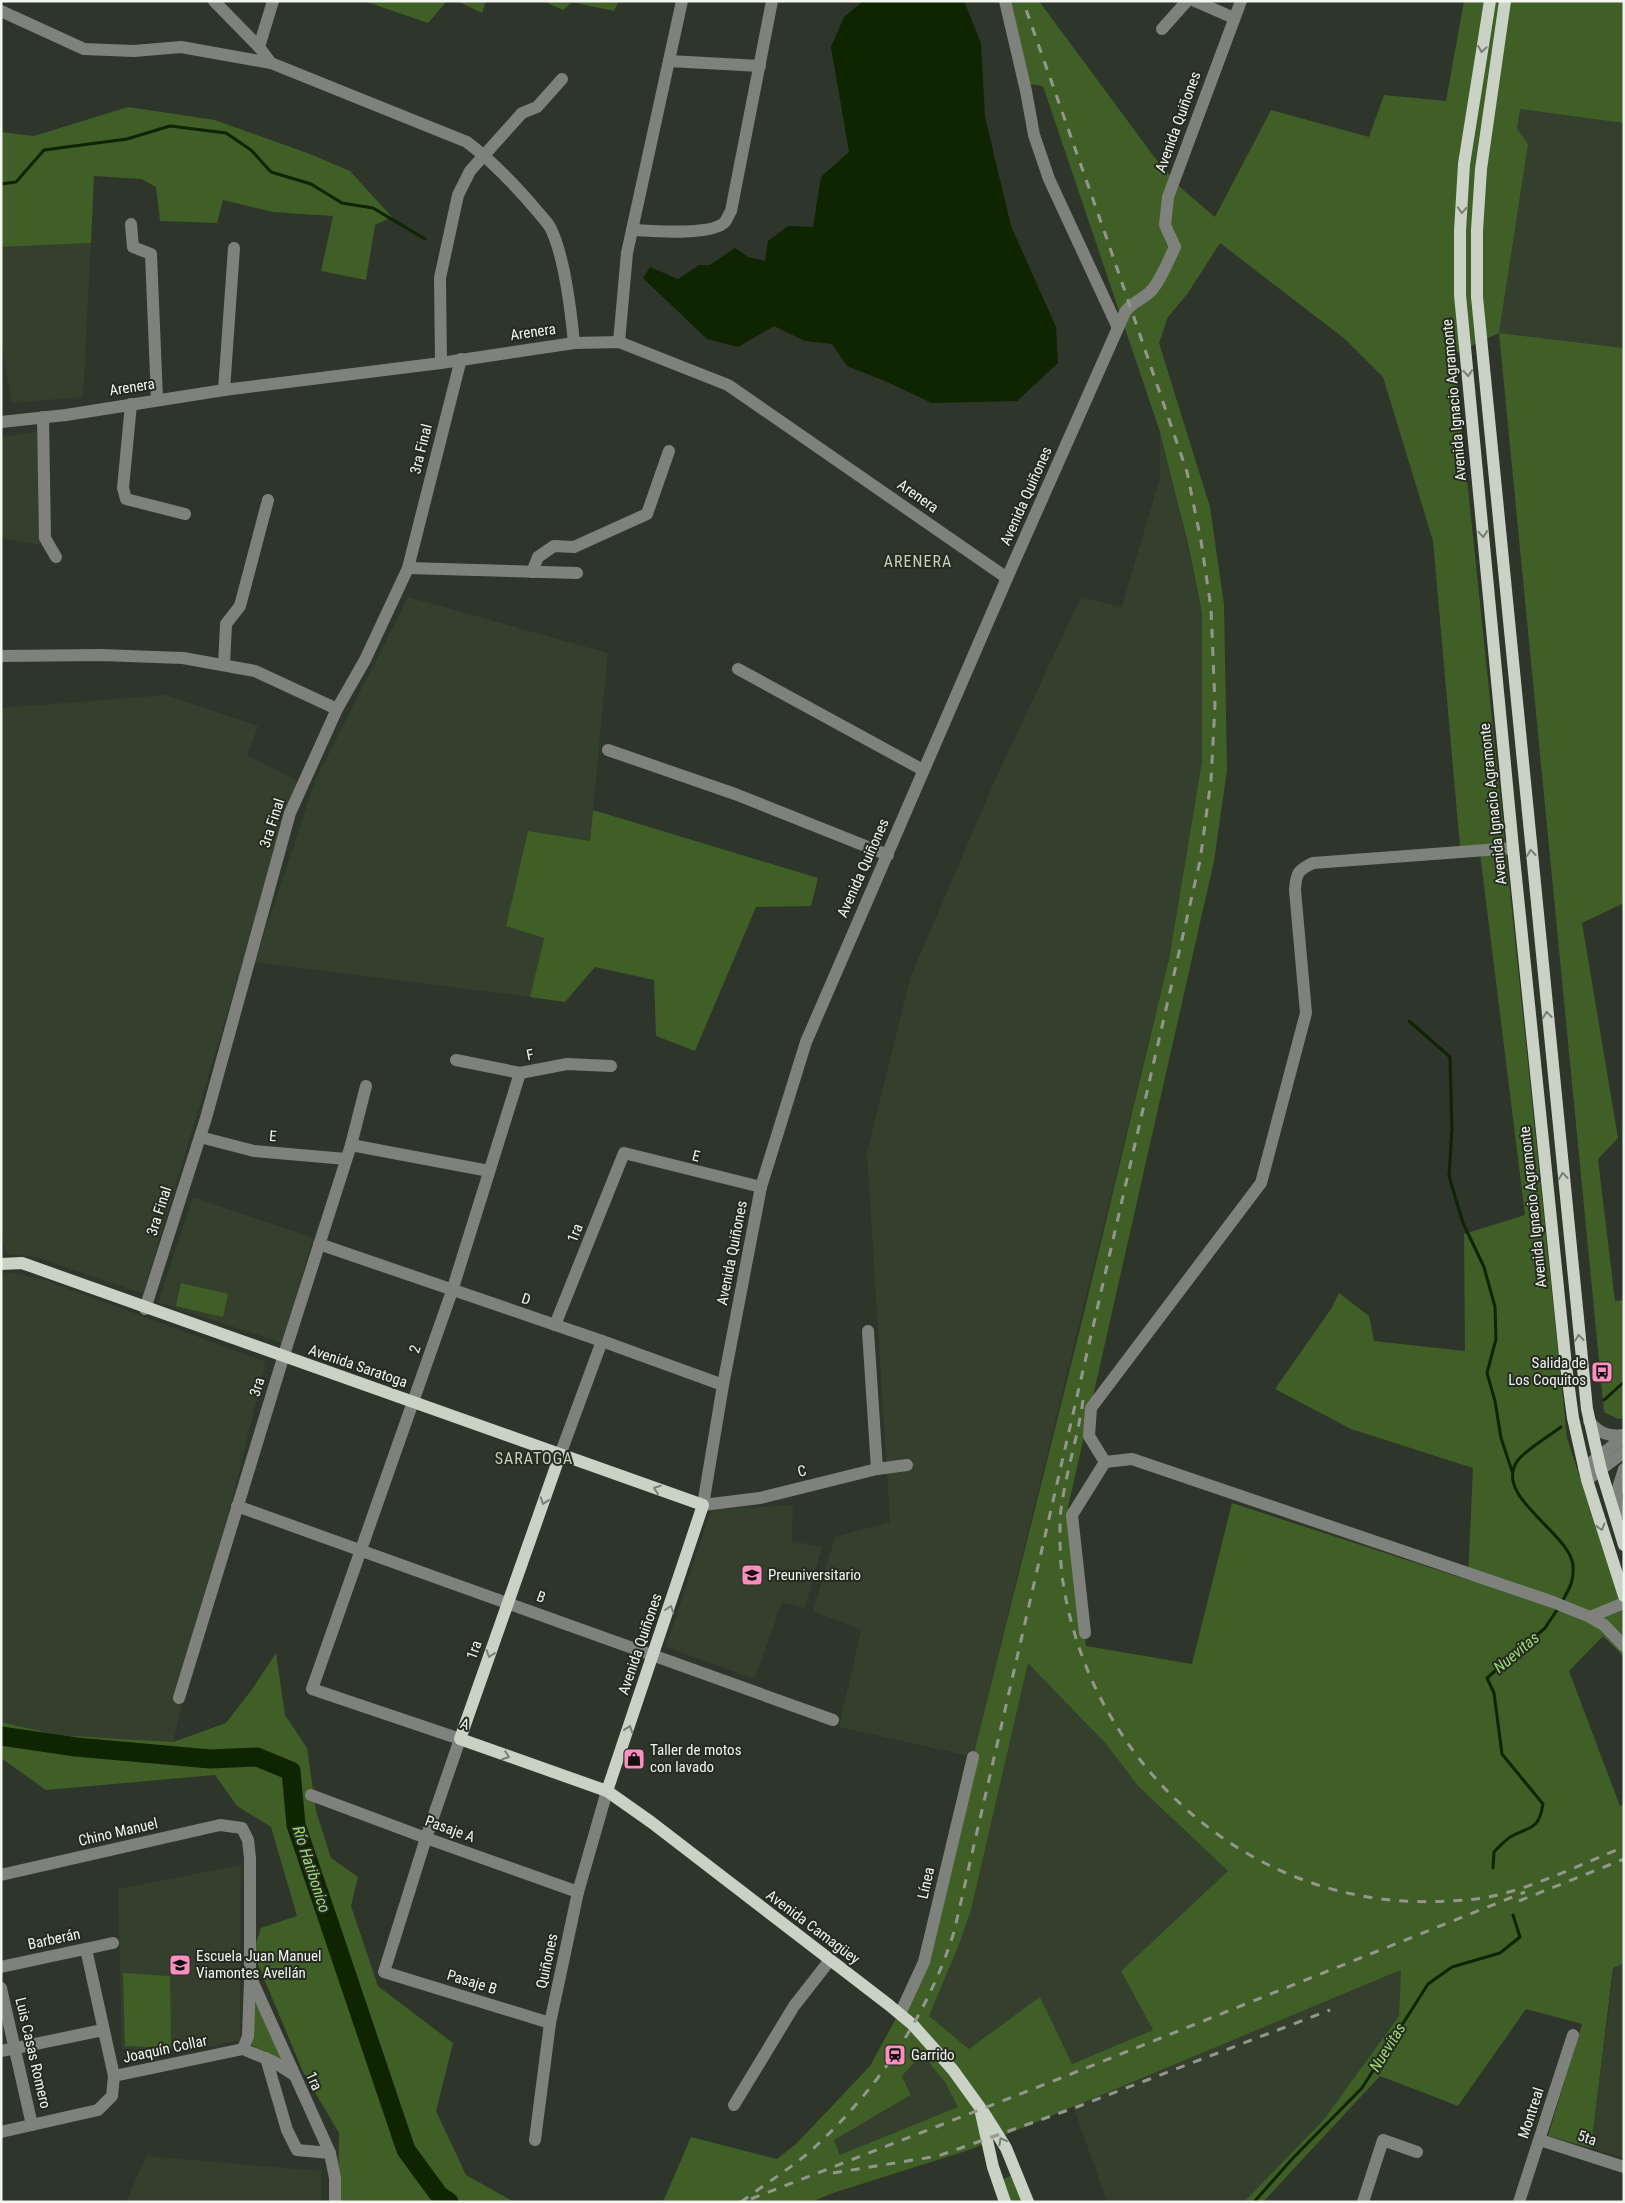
<svg xmlns="http://www.w3.org/2000/svg" width="1625" height="2203" viewBox="0 0 1625 2203" font-family="'Roboto Condensed',sans-serif">
<rect width="100%" height="100%" fill="#2e352a"/>
<!-- built -->
<g fill="#353f2e">
<polygon points="1520,108 1624,123 1624,348 1499,333 1528,144 1517,129"/>
<polygon points="91,243 83,397 12,403 1,344 1,247"/>
<polygon points="42,431 40,545 1,538 1,437"/>
<polygon points="1160,432 1168,459 1202,613 1202,761 1169,959 973,1757 839,1727 861,1630 813,1611 835,1537 890,1522 867,1153 910,978 996,778 1081,597 1122,607 1160,477"/>
<polygon points="408,597 608,653 590,841 528,831 506,925 544,937 530,997 255,962 315,781"/>
<polygon points="166,695 258,726 247,755 297,781 143,1294 36,1257 6,1254 1,1234 1,708"/>
<polygon points="193,1197 313,1238 282,1343 158,1302"/>
<polygon points="10,1272 45,1280 266,1362 173,1742 57,1735 1,1722 1,1273"/>
<polygon points="793,1505 792,1541 822,1547 805,1608 782,1602 755,1679 666,1647 711,1510"/>
<polygon points="1028,1662 1106,1744 1139,1787 1228,1871 1121,1971 1153,2030 1072,2064 969,2049 929,2016 958,1947 971,1910"/>
<polygon points="241,1865 240,2040 191,2051 122,2049 118,1889"/>
<polygon points="1624,1963 1624,2158 1591,2148 1614,1968"/>
<polygon points="1402,1970 1399,2016 1325,2118 1244,2202 1107,2202 1073,2106"/>
<polygon points="922,2054 945,2082 959,2107 841,2156 834,2140 911,2095 902,2076"/>
<polygon points="146,2156 321,2171 321,2202 126,2202"/>
</g>
<!-- green -->
<g fill="#3f5f26" fill-rule="evenodd">
<polygon points="364,1 447,1 428,23"/>
<polygon points="457,1 486,1 482,13"/>
<polygon points="543,1 619,1 614,11 572,2 563,10"/>
<path d="M1004,1H1039L1155,158L1181,188L1215,217L1271,110L1369,137L1384,95L1446,101L1464,1H1624V123L1520,109L1517,129L1528,144L1499,333L1624,348V903L1582,923L1618,1138L1598,1159L1615,1301L1624,1300V1418L1618,1419L1604,1412L1499,333L1454,354L1567,1438L1624,1613V1657L1603,1636L1569,1671L1620,1806L1624,1805V1963L1613,1968L1591,2148L1548,2136L1582,2024L1526,2009L1458,2106L1380,2076L1263,2202H1244L1325,2118L1399,2016L1401,1970L969,2150L833,2193L811,2202H663L691,2137L777,2159L797,2143L870,2066L925,1965L973,1757L1082,1321L1169,959L1202,761V613L1188,544L1160,432L1043,86L1029,84ZM1220,243L1345,339L1383,377L1433,541L1460,847L1479,845L1525,1215L1464,1234L1465,1351L1374,1341L1369,1316L1339,1293L1331,1309L1275,1389L1351,1429L1473,1468L1468,1580L1232,1503L1192,1664L1086,1646L1068,1507L1214,861L1227,770L1224,604L1210,507L1159,343L1168,317L1188,293ZM1028,1663L1106,1744L1139,1787L1228,1871L1121,1971L1153,2030L1072,2064L1040,1997L969,2049L929,2016L958,1947L971,1910ZM922,2054L945,2082L958,2107L840,2155L834,2140L911,2095L902,2076Z"/>
<polygon points="128,107 215,120 310,154 350,171 392,217 375,225 366,280 321,271 333,216 273,212 223,200 217,223 160,221 156,187 141,179 94,176 91,243 1,247 1,132 34,136"/>
<polygon points="593,810 818,878 811,906 756,907 695,1051 656,1036 654,980 595,967 565,1002 530,997 544,938 506,926 528,831 590,841"/>
<polygon points="181,1283 228,1294 223,1317 176,1306"/>
<polygon points="276,1653 285,1715 307,1748 316,1811 331,1858 358,1877 351,1906 378,1986 453,2043 436,2111 466,2175 514,2202 338,2202 339,2133 303,2072 253,1952 261,1928 297,1916 271,1827 237,1806 215,1775 46,1790 1,1758 1,1722 57,1735 173,1742 226,1723 253,1688"/>
<polygon points="123,1973 170,1976 171,2048 125,2046"/>
<polygon points="254,1999 283,2062 252,2045"/>
<polygon points="1010,2176 1014,2177 1023,2202 1010,2202 1002,2182 1004,2179"/>
</g>
<!-- water -->
<polygon fill="#0f2400" points="863,1 964,1 981,43 985,117 1011,226 1056,327 1058,363 1017,401 932,403 885,381 847,366 832,344 805,341 774,326 738,347 707,339 643,278 650,267 678,279 699,265 710,265 735,248 748,257 765,261 768,241 788,226 813,227 821,177 849,152 831,47 844,17"/>
<g fill="none" stroke-linecap="round" stroke-linejoin="round">
<!-- stream -->
<g stroke="#0f2400" stroke-width="3">
<polyline points="1,184 16,182 44,150 127,139 170,126 226,133 251,150 271,172 311,184 342,203 373,208 425,239"/>
<polyline points="1409,1021 1450,1057 1452,1129 1449,1176 1463,1223 1484,1267 1495,1307 1496,1339 1487,1373 1495,1401 1501,1438 1512,1471"/>
<polyline points="1604,1400 1624,1382"/>
<path d="M1561,1427C1549,1436 1527,1449 1518,1460C1491,1496 1571,1533 1573,1566C1574,1583 1569,1588 1562,1602"/>
<path d="M1493,1868L1494,1852C1500,1846 1506,1839 1512,1836C1532,1826 1539,1829 1543,1804L1502,1754L1494,1693L1487,1678L1545,1628L1559,1607"/>
<polyline points="1254,2202 1293,2158 1362,2088 1428,1984 1452,1967 1500,1953 1520,1937 1513,1915"/>
</g>
<!-- river -->
<polyline stroke="#0f2400" stroke-width="19" points="1,1736 76,1747 210,1759 257,1757 291,1771 296,1825 406,2150 439,2195 449,2202"/>
<!-- minor -->
<g stroke="#7f827c" stroke-width="12">
<polyline points="214,1 259,47 271,63"/>
<polyline points="1005,1 1026,91 1034,135 1049,179 1118,328"/>
<polyline points="1195,1 1234,18"/>
<path d="M1,11L84,49L134,51L181,47L271,63L467,142C493,162 517,187 538,212C542,217 547,222 550,227C564,254 571,312 574,343"/>
<polyline points="1162,29 1187,1"/>
<polyline points="259,47 273,1"/>
<polyline points="669,61 760,66"/>
<polyline points="131,224 133,247 151,254 157,399"/>
<path d="M632,230C651,231 712,236 725,222C727,219 729,214 731,211L772,1"/>
<polyline points="619,342 627,253 682,1"/>
<polyline points="441,363 440,278 458,195 470,171 522,113 537,107 562,79"/>
<polyline points="224,390 234,248"/>
<polyline points="131,404 123,488 126,499 185,514"/>
<polyline points="43,417 45,538 56,557"/>
<polyline points="1,422 66,415 224,390 441,363 574,343 619,342 728,385 1007,578"/>
<polyline points="408,568 577,573"/>
<polyline points="532,572 538,557 554,546 574,547 647,514 669,451"/>
<polyline points="1,656 101,655 183,658 255,671 337,709"/>
<polyline points="224,665 226,624 240,606 268,500"/>
<polyline points="738,669 923,770"/>
<polyline points="608,750 735,794 888,855"/>
<path d="M1513,848L1313,863C1298,870 1296,873 1295,890L1306,1013L1261,1183L1091,1408L1089,1436L1105,1462L1132,1459L1553,1602L1590,1617L1624,1603"/>
<polyline points="456,1060 520,1073 567,1064 611,1066"/>
<polyline points="520,1073 452,1291 312,1689 460,1739 426,1838 384,1972 550,2023"/>
<polyline points="200,1137 254,1151 346,1159"/>
<polyline points="351,1145 489,1171"/>
<polyline points="319,1244 602,1341 723,1385"/>
<polyline points="145,1309 206,1118 290,813 337,709 365,660 408,568 461,359"/>
<polyline points="555,1325 624,1153 761,1187"/>
<polyline points="868,1331 877,1469"/>
<path d="M1589,1421C1599,1433 1608,1437 1624,1435"/>
<polyline points="560,1455 602,1341"/>
<path d="M907,1465L877,1469L760,1498L703,1505L723,1385L761,1187L806,1042L1007,578L1125,312C1132,302 1144,299 1152,290C1162,278 1168,261 1175,247L1165,225L1168,197L1241,1"/>
<polyline points="1584,1468 1624,1437"/>
<polyline points="1587,1480 1624,1452"/>
<polyline points="237,1506 833,1720"/>
<polyline points="1617,1516 1616,1494 1624,1469"/>
<polyline points="1590,1617 1604,1625 1624,1646"/>
<polyline points="1085,1633 1072,1515 1105,1462"/>
<polyline points="179,1698 283,1358 351,1145 366,1086"/>
<polyline points="311,1795 426,1838 578,1892"/>
<polyline points="1,1875 220,1825 242,1828 248,1840 250,1858 250,1976 330,2153 335,2178 335,2202"/>
<polyline points="86,1949 114,2076"/>
<polyline points="1,1967 113,1943"/>
<polyline points="1,1988 32,2125"/>
<polyline points="900,2014 924,1962 973,1757"/>
<polyline points="243,2049 248,2036 250,1980"/>
<polyline points="1,2051 103,2030"/>
<polyline points="266,2058 287,2130 297,2150 330,2153"/>
<polyline points="734,2105 794,2006 830,1960"/>
<polyline points="1,2132 98,2110 112,2096 114,2076 243,2049 274,2062 294,2075"/>
<polyline points="535,2140 550,2023 578,1892 607,1791"/>
<polyline points="1540,2140 1624,2167"/>
<polyline points="1363,2202 1383,2140 1417,2152"/>
<polyline points="1519,2202 1573,2035"/>
</g>
<!-- major -->
<g stroke="#cad2c6" stroke-width="12">
<polyline points="1490,1 1464,164 1460,231 1460,295 1513,848 1566,1366 1573,1418 1587,1480 1624,1596"/>
<polyline points="1505,1 1481,169 1477,230 1477,297 1587,1409 1601,1470 1624,1545"/>
<polyline points="1,1264 22,1263 703,1505 607,1791"/>
<polyline points="560,1455 460,1739 607,1791 651,1822 889,2005 913,2025 953,2070 984,2113 1006,2148 1028,2202"/>
<polyline points="981,2113 993,2167 1005,2202"/>
</g>
<!-- rail -->
<g stroke="#92988e" stroke-width="3" stroke-dasharray="9 9" stroke-linecap="butt">
<path d="M1083,1400C1078,1437 1066,1472 1061,1509C1059,1525 1060,1566 1063,1582C1086,1735 1204,1865 1357,1895C1395,1903 1437,1903 1476,1899C1521,1894 1581,1864 1624,1847"/>
<polyline points="1519,1901 1624,1859"/>
<polyline points="833,2173 938,2156 1074,2108 1330,2010"/>
<polyline points="751,2199 1061,2078 1525,1892"/>
<path d="M741,2202C766,2183 795,2166 817,2145C880,2086 928,2014 954,1932L1200,861L1211,780L1215,705L1211,608L1201,541L1187,472L1107,239L1023,1"/>
</g>
</g>
<!-- one-way arrows -->
<defs><path id="oneway-chevron" d="M-2-3.5L2.5 0L-2 3.5" fill="none" stroke-width="1.6" stroke-linecap="round" stroke-linejoin="round" transform="scale(1.25)"/></defs>
<g stroke="#787e73">
<use href="#oneway-chevron" transform="translate(1482 49) rotate(99)"/>
<use href="#oneway-chevron" transform="translate(1462 210) rotate(93)"/>
<use href="#oneway-chevron" transform="translate(1468 373) rotate(85)"/>
<use href="#oneway-chevron" transform="translate(1483 534) rotate(85)"/>
<use href="#oneway-chevron" transform="translate(1531 853) rotate(-96)"/>
<use href="#oneway-chevron" transform="translate(1547 1015) rotate(-96)"/>
<use href="#oneway-chevron" transform="translate(1563 1176) rotate(-96)"/>
<use href="#oneway-chevron" transform="translate(1579 1338) rotate(-96)"/>
<use href="#oneway-chevron" transform="translate(657 1489) rotate(-161)"/>
<use href="#oneway-chevron" transform="translate(544 1501) rotate(109)"/>
<use href="#oneway-chevron" transform="translate(1601 1527) rotate(73)"/>
<use href="#oneway-chevron" transform="translate(670 1609) rotate(-72)"/>
<use href="#oneway-chevron" transform="translate(490 1654) rotate(109)"/>
<use href="#oneway-chevron" transform="translate(629 1729) rotate(-71)"/>
<use href="#oneway-chevron" transform="translate(506 1756) rotate(20)"/>
<use href="#oneway-chevron" transform="translate(1002 2141) rotate(-119)"/>
</g>
<!-- icons -->
<defs>
<g id="bus-square" transform="scale(1.125)"><rect x="-9" y="-9" width="18" height="18" rx="4" fill="#fd8ec0" stroke="#252b20"/><path d="M-5-6H5V4H4V6H2V4H-2V6H-4V4H-5ZM-3.5-4V0h7V-4ZM-3.5 1.2v1.5H-2V1.2ZM2 1.2v1.5H3.5V1.2Z" fill="#111"/></g>
<g id="school-square" transform="scale(1.125)"><rect x="-9" y="-9" width="18" height="18" rx="4" fill="#fd8ec0" stroke="#252b20"/><path d="M0-5L7-2L0 1L-7-2ZM-4 1L0 2.5L4 1V4Q0 6-4 4Z" fill="#111"/></g>
<g id="shop-square" transform="scale(1.125)"><rect x="-9" y="-9" width="18" height="18" rx="4" fill="#fd8ec0" stroke="#252b20"/><path d="M-5-2.5h2.3a2.7 3.5 0 0 1 5.4 0H5L5.5 6h-11ZM-1.5-2.5h3a1.5 2.3 0 0 0-3 0Z" fill="#111"/></g>
<g id="station-square" transform="scale(1.125)"><rect x="-9" y="-9" width="18" height="18" rx="4" fill="#fd8ec0" stroke="#252b20"/><path d="M-3-6H3Q5-6 5-4V2Q5 4 3 4L4.5 6H3L1.5 4h-3L-3 6H-4.5L-3 4Q-5 4-5 2V-4Q-5-6-3-6ZM-3.5-4v3h7v-3ZM-3.5 1v1.5H-2V1ZM2 1v1.5H3.5V1Z" fill="#111"/></g>
</defs>
<g fill-rule="evenodd">
<use href="#bus-square" x="1602" y="1372"/>
<use href="#school-square" x="752" y="1575"/>
<use href="#shop-square" x="634" y="1759"/>
<use href="#school-square" x="180" y="1965"/>
<use href="#station-square" x="895" y="2055"/>
</g>
<g text-anchor="middle" stroke-width="4" stroke-linejoin="round" paint-order="stroke">
<!-- street labels -->
<g font-size="15" fill="#f1f6ee" stroke="#252b20">
<text transform="translate(1178 122) rotate(-70)" y="5">Avenida Quiñones</text>
<text transform="translate(533 332) rotate(-8)" y="5">Arenera</text>
<text transform="translate(132 387) rotate(-9)" y="5">Arenera</text>
<text transform="translate(1454 400) rotate(-95)" y="5">Avenida Ignacio Agramonte</text>
<text transform="translate(421 449) rotate(-76)" y="5">3ra Final</text>
<text transform="translate(918 496) rotate(35)" y="5">Arenera</text>
<text transform="translate(1026 496) rotate(-66)" y="5">Avenida Quiñones</text>
<text transform="translate(1493 804) rotate(-96)" y="5">Avenida Ignacio Agramonte</text>
<text transform="translate(272 823) rotate(-72)" y="5">3ra Final</text>
<text transform="translate(863 868) rotate(-66)" y="5">Avenida Quiñones</text>
<text transform="translate(530 1055) rotate(-11)" y="5">F</text>
<text transform="translate(273 1136) rotate(5)" y="5">E</text>
<text transform="translate(696 1156) rotate(14)" y="5">E</text>
<text transform="translate(1533 1207) rotate(-96)" y="5">Avenida Ignacio Agramonte</text>
<text transform="translate(159 1211) rotate(-72)" y="5">3ra Final</text>
<text transform="translate(575 1233) rotate(-69)" y="5">1ra</text>
<text transform="translate(732 1253) rotate(-79)" y="5">Avenida Quiñones</text>
<text transform="translate(526 1299) rotate(18)" y="5">D</text>
<text transform="translate(415 1349) rotate(-71)" y="5">2</text>
<text transform="translate(358 1366) rotate(19)" y="5">Avenida Saratoga</text>
<text transform="translate(257 1387) rotate(-73)" y="5">3ra</text>
<text transform="translate(802 1471) rotate(-14)" y="5">C</text>
<text transform="translate(541 1597) rotate(20)" y="5">B</text>
<text transform="translate(640 1644) rotate(-71)" y="5">Avenida Quiñones</text>
<text transform="translate(474 1650) rotate(-71)" y="5">1ra</text>
<text transform="translate(465 1724) rotate(18)" y="5">A</text>
<text transform="translate(450 1829) rotate(20)" y="5">Pasaje A</text>
<text transform="translate(118 1832) rotate(-13)" y="5">Chino Manuel</text>
<text transform="translate(926 1883) rotate(-77)" y="5">Línea</text>
<text transform="translate(813 1927) rotate(37)" y="5">Avenida Camagüey</text>
<text transform="translate(54 1939) rotate(-12)" y="5">Barberán</text>
<text transform="translate(547 1961) rotate(-78)" y="5">Quiñones</text>
<text transform="translate(472 1982) rotate(17)" y="5">Pasaje B</text>
<text transform="translate(165 2049) rotate(-12)" y="5">Joaquín Collar</text>
<text transform="translate(33 2053) rotate(77)" y="5">Luis Casas Romero</text>
<text transform="translate(314 2081) rotate(66)" y="5">1ra</text>
<text transform="translate(1531 2113) rotate(-72)" y="5">Montreal</text>
<text transform="translate(1587 2138) rotate(18)" y="5">5ta</text>
</g>
<!-- poi labels -->
<g font-size="15" fill="#f1f6ee" stroke="#252b20" text-anchor="start">
<text x="1586" y="1368" text-anchor="end">Salida de<tspan x="1586" dy="17">Los Coquitos</tspan></text>
<text x="768" y="1580">Preuniversitario</text>
<text x="650" y="1755">Taller de motos<tspan x="650" dy="17">con lavado</tspan></text>
<text x="196" y="1961">Escuela Juan Manuel<tspan x="196" dy="17">Viamontes Avellán</tspan></text>
<text x="911" y="2060">Garrido</text>
</g>
<!-- neighbourhood labels -->
<g font-size="16" letter-spacing="1" fill="#c7d0c1" stroke="#252b20">
<text x="918" y="567">ARENERA</text>
<text x="534" y="1464">SARATOGA</text>
</g>
<!-- water labels -->
<g font-size="16" font-style="italic" fill="#9eda72" stroke="#252b20">
<text transform="translate(1516 1652) rotate(-40)" y="6">Nuevitas</text>
<text transform="translate(312 1869) rotate(72)" y="6">Río Hatibonico</text>
<text transform="translate(1387 2047) rotate(-58)" y="6">Nuevitas</text>
</g>
</g>
<!-- border -->
<rect width="1625" height="2203" fill="none" stroke="#f1f6ee" stroke-width="5"/>
</svg>
